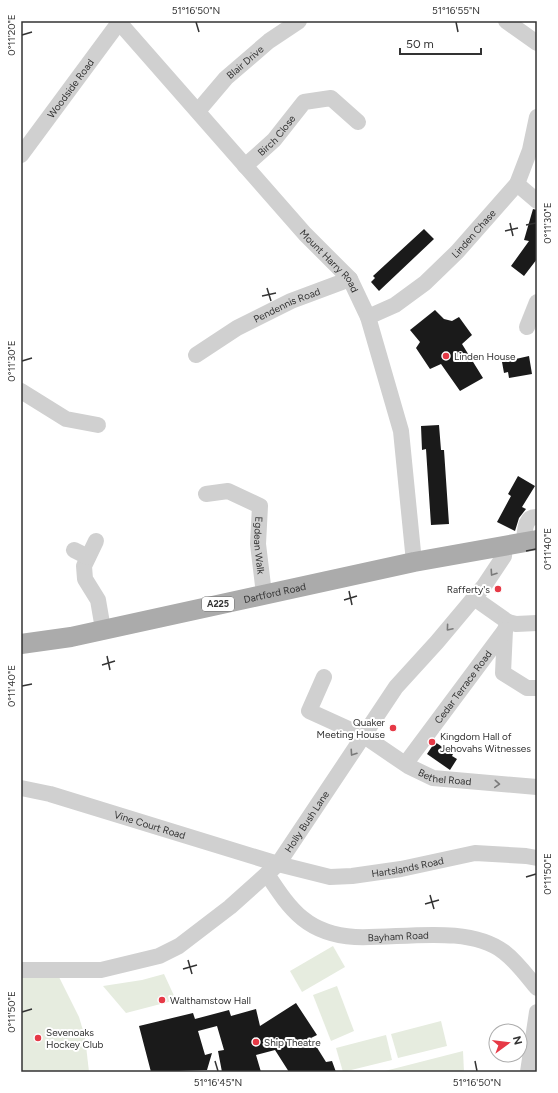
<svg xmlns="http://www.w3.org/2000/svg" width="558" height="1093" viewBox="0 0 558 1093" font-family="Figtree,sans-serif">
<rect width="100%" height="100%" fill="#fff"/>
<!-- green -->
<g fill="#e6ecdf">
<polygon points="333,946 345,967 302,992 290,971"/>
<polygon points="164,974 176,1000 126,1013 103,986 142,980"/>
<polygon points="59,977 79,1017 85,1037 89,1072 21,1072 21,978"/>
<polygon points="337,986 354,1031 331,1041 313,995"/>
<polygon points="441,1021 447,1046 398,1058 391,1034"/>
<polygon points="386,1035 392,1060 343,1072 336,1048"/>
<polygon points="463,1051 464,1072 381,1072"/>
</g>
<!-- building -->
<g fill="#1a1a1a">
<polygon points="533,209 537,210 537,259 524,276 511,266 529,241 524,240"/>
<polygon points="424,229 434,239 379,291 371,282 375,278 373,276"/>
<polygon points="435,310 444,319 452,321 459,317 472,335 462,344 483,378 460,391 441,364 430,369 416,348 420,342 410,330"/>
<polygon points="529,356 532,374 509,378 508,372 504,373 502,362"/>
<polygon points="439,425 441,450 444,450 449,524 431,525 426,449 422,450 421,426"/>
<polygon points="518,476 535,486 522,507 526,509 519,518 515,531 497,522 511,496 508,494"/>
<polygon points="435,742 453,754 452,756 457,759 450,770 427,754"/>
<polygon points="296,1003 317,1035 311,1038 326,1062 332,1061 336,1072 289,1072 275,1050 256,1055 261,1072 222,1072 218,1051 224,1050 217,1026 198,1031 205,1055 212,1053 207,1070 151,1072 139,1026 193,1013 195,1019 229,1010 231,1016 256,1009 260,1026"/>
</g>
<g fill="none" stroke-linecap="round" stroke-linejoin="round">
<!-- minor -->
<g stroke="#d0d0d0" stroke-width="16">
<path id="s1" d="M118,21L305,234L350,279L368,317L401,431L414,562"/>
<polyline points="506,21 537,43"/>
<path id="s2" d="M198,111L226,78L269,41L299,21"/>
<path id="s3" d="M21,155L120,21"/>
<path id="s4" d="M245,166L274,140L304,102L331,98L358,122"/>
<polyline points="517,184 537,201"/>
<path id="s5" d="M368,317L395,305L425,283L457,252L517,184L530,150L537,117"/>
<polyline points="527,327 537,302"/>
<path id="s6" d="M196,355L237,328L291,301L350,279"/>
<polyline points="21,391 66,419 98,425"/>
<path id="s7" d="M206,494L228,491L260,506L258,544L264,594"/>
<polyline points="96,541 84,566 85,579 98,600 103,629"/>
<path d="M524,542C525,532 524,516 537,517"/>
<polyline points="74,550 88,557"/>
<polyline points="474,598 508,622 505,630 503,673 527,688 537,688"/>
<polyline points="508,622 516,624 537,623"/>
<path id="s8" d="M324,677L309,711L364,736L408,766L433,778L537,787"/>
<path id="s9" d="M406,763L505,630"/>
<path id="s10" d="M21,788L50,794L278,864L330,877L352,876L401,869L475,853L526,856L537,858"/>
<path id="s11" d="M267,874C291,911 308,934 355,937C400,939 467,924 504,952C517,962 527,976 537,988"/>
<path id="s12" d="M21,970H101L159,956L179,946L230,907L278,864L396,687L437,642L484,586L504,556L505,545"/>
<polyline points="528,1072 537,1012"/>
</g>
<!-- major -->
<path stroke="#ababab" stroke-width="20" id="s13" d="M21,644L71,637L414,562L537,540"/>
</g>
<!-- one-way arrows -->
<defs><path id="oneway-chevron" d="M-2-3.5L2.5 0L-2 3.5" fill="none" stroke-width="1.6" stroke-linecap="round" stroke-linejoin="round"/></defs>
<g stroke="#7a7a7a">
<use href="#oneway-chevron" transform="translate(493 573) rotate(124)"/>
<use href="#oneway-chevron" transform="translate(449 628) rotate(130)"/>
<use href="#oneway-chevron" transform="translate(353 753) rotate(124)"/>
<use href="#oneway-chevron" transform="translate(497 784) rotate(4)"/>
</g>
<!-- ticks -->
<path fill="none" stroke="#333" stroke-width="1.5" d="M196,22L199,32M456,22L458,32M22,35L32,32M510,223L513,236M526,225L536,223M505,231L518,228M267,288L271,301M262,296L276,293M22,361L32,358M526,551L536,549M349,591L352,605M344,600L357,596M107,656L110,670M102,665L115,661M22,686L32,684M526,877L536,874M430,895L434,909M425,904L439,900M188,960L192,974M183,969L197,965M22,1012L32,1009M215,1061L218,1071M475,1061L477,1071"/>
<!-- markers -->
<g fill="#e63946" stroke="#fff" stroke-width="1.5">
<circle cx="446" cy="356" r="4"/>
<circle cx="498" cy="589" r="4"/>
<circle cx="393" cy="728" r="4"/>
<circle cx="432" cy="742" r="4"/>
<circle cx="162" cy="1000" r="4"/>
<circle cx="38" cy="1038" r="4"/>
<circle cx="256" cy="1042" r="4"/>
</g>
<g text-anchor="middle" stroke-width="4" stroke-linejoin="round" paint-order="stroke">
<!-- shield labels -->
<rect fill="#fff" stroke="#707070" stroke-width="1" x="202" y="597" width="32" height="14" rx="3"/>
<g font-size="9" font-weight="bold" fill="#333">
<text x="218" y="607">A225</text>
</g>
<!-- street labels -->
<g font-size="10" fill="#333" stroke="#fff">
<text dy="4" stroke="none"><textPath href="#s2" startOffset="68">Blair Drive</textPath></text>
<text dy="4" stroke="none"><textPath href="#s3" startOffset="83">Woodside Road</textPath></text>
<text dy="4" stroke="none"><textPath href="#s4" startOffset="44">Birch Close</textPath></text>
<text dy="4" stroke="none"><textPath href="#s5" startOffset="136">Linden Chase</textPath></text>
<text dy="4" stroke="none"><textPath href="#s1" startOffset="320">Mount Harry Road</textPath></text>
<text dy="4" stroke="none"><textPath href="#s6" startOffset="104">Pendennis Road</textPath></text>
<text dy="4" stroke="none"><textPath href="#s7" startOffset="97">Egdean Walk</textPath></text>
<text dy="4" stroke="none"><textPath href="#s13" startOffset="259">Dartford Road</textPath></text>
<text dy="4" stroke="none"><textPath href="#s9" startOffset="95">Cedar Terrace Road</textPath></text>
<text dy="4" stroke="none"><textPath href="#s8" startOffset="190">Bethel Road</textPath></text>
<text dy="4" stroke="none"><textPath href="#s12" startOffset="342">Holly Bush Lane</textPath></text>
<text dy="4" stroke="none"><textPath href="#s10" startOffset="134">Vine Court Road</textPath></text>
<text dy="4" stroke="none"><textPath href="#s10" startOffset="400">Hartslands Road</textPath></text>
<text dy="4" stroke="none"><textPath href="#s11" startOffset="157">Bayham Road</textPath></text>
</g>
<!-- poi labels -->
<g font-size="10" fill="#333" stroke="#fff" text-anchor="start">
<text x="454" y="360">Linden House</text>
<text x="490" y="593" text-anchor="end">Rafferty's</text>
<text x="385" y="726" text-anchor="end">Quaker<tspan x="385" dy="12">Meeting House</tspan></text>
<text x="440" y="740">Kingdom Hall of<tspan x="440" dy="12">Jehovahs Witnesses</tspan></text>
<text x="170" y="1004">Walthamstow Hall</text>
<text x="46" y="1036">Sevenoaks<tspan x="46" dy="12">Hockey Club</tspan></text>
<text x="264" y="1046">Ship Theatre</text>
</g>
</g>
<!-- border -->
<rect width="558" height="1093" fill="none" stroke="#ffffff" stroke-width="44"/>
<!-- north arrow -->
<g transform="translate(508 1043) rotate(75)"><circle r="19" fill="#ffffff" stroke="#adadad"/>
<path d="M0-3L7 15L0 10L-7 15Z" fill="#e63946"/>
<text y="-6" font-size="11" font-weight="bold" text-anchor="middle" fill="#333333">N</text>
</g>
<!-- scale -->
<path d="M400 48v6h81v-6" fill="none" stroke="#333333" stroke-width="2"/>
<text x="406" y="48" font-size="12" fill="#333333" stroke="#ffffff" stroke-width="3" paint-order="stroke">50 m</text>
<rect x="22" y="22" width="514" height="1049" fill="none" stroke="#333" stroke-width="1.5"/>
<g font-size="10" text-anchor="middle" fill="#333">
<text x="196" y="14">51°16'50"N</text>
<text x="456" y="14">51°16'55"N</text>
<text transform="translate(11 35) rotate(-90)" y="4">0°11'20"E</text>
<text transform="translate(547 223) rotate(-90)" y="4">0°11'30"E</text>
<text transform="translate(11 361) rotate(-90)" y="4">0°11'30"E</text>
<text transform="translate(547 549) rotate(-90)" y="4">0°11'40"E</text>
<text transform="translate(11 686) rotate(-90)" y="4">0°11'40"E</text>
<text transform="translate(547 874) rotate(-90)" y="4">0°11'50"E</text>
<text transform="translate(11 1012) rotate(-90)" y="4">0°11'50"E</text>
<text x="218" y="1086">51°16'45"N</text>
<text x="477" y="1086">51°16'50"N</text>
</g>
</svg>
